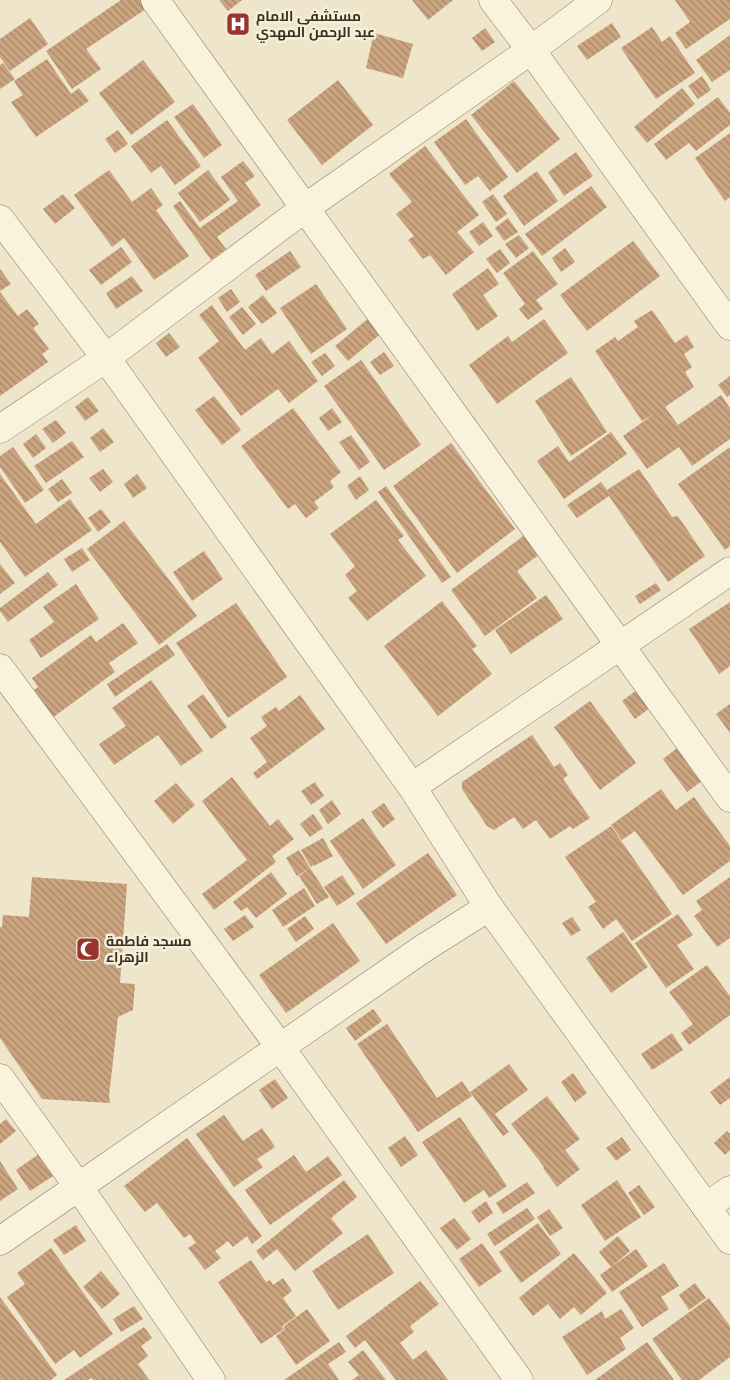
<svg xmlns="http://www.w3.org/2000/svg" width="730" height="1380" viewBox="0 0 730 1380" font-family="Lora,Cairo,serif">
<defs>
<pattern id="building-back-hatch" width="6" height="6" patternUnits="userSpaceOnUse" patternTransform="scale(1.25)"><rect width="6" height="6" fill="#cba480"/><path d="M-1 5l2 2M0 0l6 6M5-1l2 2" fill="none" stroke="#a68668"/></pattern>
</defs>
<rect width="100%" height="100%" fill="#eee5ca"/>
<!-- building -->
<g fill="url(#building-back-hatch)">
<polygon points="121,0 144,0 149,7 86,49 101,69 72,89 46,51"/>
<polygon points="219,0 242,0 228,11"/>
<polygon points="412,0 453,0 428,20"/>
<polygon points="675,0 730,0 730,19 686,49 675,33 690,22"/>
<polygon points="30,18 48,44 10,71 0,57 0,39"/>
<polygon points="612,23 621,37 587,60 577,46"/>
<polygon points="652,27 662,42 670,36 695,73 656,99 621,48"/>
<polygon points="485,28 495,42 482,51 472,38"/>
<polygon points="374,33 413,44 403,78 366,68"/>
<polygon points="730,35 730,70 712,82 696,60"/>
<polygon points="47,59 71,94 79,88 89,101 36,137 11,102 23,95 14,81"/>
<polygon points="143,60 175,102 131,135 99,93"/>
<polygon points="3,63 15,79 0,89 0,65"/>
<polygon points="702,76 711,90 698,99 688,86"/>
<polygon points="338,80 373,125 322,165 287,120"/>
<polygon points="514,81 560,139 517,173 471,115"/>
<polygon points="682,88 695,104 647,143 634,127"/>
<polygon points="718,97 730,113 730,125 696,151 689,143 666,160 654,144"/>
<polygon points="193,104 222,145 204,158 174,117"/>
<polygon points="466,119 508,177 490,191 478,176 465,185 434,142"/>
<polygon points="167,120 201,166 175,185 161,166 151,173 131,146"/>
<polygon points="118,130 128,144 115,153 105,139"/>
<polygon points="730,133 730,197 725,201 695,158"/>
<polygon points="425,146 479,215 457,232 474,252 446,275 430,255 423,259 408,240 414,236 396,214 412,202 389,174"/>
<polygon points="576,152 593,176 564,196 548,172"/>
<polygon points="243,161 255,176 245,183 261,205 217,237 226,249 211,260 173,206 180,201 200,228 238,201 221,177"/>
<polygon points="109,170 132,202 151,188 163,205 156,210 189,256 154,280 124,238 112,247 74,195"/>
<polygon points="208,170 230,200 200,222 178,193"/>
<polygon points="537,171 558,201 524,226 503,196"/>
<polygon points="591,186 607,207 542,256 525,234"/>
<polygon points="63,194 75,208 55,224 43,209"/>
<polygon points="493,194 507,214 496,222 482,202"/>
<polygon points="508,218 518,232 504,241 495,228"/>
<polygon points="483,222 493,236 479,246 469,232"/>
<polygon points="519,235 529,248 516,258 505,244"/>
<polygon points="633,241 660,276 587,331 560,295"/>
<polygon points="121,247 132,262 101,285 89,270"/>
<polygon points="565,248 575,262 561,272 552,258"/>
<polygon points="500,249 510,263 497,273 486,259"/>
<polygon points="290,251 301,267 266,291 255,275"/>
<polygon points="533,251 558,284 536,300 543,309 528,320 519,309 525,304 503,273"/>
<polygon points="488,268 499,284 483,295 498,316 477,331 452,294"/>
<polygon points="0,269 11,284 0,291"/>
<polygon points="132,276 143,291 116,309 106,293"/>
<polygon points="316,284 347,329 311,354 280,308"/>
<polygon points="231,289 240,302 227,312 218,298"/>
<polygon points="0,292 18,316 27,309 39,324 33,328 49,349 42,354 48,362 0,396"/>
<polygon points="263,295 277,313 262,324 248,307"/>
<polygon points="212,305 245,350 261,338 272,354 289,341 318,381 289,403 278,389 241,416 198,358 219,341 199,315"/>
<polygon points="242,307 256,324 243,335 229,317"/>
<polygon points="652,310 675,343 687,335 694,347 684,354 692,367 685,372 694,387 665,407 678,425 721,395 730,408 730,439 692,466 679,447 647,469 623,436 654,414 642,421 595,351 615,337 618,341 638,327 634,321"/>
<polygon points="370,317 383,332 348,361 335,346"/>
<polygon points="544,319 568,353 497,404 469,365 508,336 512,342"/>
<polygon points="169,333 180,347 166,357 156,343"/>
<polygon points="384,352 394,366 380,375 370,362"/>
<polygon points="325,353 335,366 322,376 311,362"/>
<polygon points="361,360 421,445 384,470 324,386"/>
<polygon points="730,376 730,395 727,397 718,385"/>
<polygon points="571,377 607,432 571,456 535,401"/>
<polygon points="214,396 241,430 222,445 195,410"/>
<polygon points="88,397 99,411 85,421 75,407"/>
<polygon points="293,408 341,472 330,481 334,487 314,502 319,508 306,518 295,504 288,509 241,446"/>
<polygon points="332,408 342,422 328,431 319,418"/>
<polygon points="56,420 66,433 53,443 42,429"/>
<polygon points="103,428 114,442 100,452 90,438"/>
<polygon points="611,432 627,454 564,499 537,461 558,446 569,462"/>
<polygon points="36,434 46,448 33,458 23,444"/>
<polygon points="351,435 370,462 359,470 339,442"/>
<polygon points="72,441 84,457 46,483 34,466"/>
<polygon points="451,443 515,529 457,573 393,486"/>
<polygon points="13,447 44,490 25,503 0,467 0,456"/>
<polygon points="730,447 730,546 725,550 678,484"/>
<polygon points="103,469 113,482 100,492 89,478"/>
<polygon points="639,469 672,517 678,516 705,556 668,582 609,496 577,518 567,505 601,482 607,490"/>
<polygon points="0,474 36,524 70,499 92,530 25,577 0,542"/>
<polygon points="137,474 147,488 133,498 124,484"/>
<polygon points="360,476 369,490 356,500 347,486"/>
<polygon points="62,479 72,493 58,502 48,489"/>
<polygon points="386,486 451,577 442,583 378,492"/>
<polygon points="376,500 404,536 398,540 426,576 367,621 348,598 357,591 345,575 355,566 330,534"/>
<polygon points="101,509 111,522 98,532 88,518"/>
<polygon points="124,521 197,616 159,645 87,549"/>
<polygon points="530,531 545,550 517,571 537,598 485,636 451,590"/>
<polygon points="82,548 90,560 72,572 64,559"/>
<polygon points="204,551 223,579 192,601 173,572"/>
<polygon points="0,564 15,583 0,594"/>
<polygon points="48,572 58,585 8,622 0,611 0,608"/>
<polygon points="656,583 661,590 640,604 635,596"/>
<polygon points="76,584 99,619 41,658 29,640 54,622 43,607"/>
<polygon points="546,595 563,619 511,654 495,630"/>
<polygon points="442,601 477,646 472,649 492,674 438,716 384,646"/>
<polygon points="730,602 730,666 719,674 689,629"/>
<polygon points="236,603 287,677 228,718 176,643"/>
<polygon points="123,623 138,643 109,663 115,672 48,721 29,694 38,687 32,678 91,635 96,642"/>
<polygon points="167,644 175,655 115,697 107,684"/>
<polygon points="151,680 203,751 181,766 158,735 114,765 99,744 126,726 112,708"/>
<polygon points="637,690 650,708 635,719 622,701"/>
<polygon points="203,694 227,727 211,739 187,706"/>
<polygon points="300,695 325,729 257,779 253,773 267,762 250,738 267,726 261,717 276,707 279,711"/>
<polygon points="590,701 636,763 600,790 554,727"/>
<polygon points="730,704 730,733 716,714"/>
<polygon points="532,735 554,767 560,763 568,775 563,779 590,818 573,829 570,826 550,839 536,820 523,829 514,817 494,830 487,826 462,789 462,782"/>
<polygon points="681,745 706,778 687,792 663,759"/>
<polygon points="232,777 270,826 278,819 294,839 272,856 276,862 214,910 202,894 247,860 202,801"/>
<polygon points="315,782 324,796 311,805 301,791"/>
<polygon points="176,783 195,805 173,824 154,801"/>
<polygon points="661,789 676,810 694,797 730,846 730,861 683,895 635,831 622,840 611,825"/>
<polygon points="332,800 341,814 328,824 319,810"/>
<polygon points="384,803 395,819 383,828 371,812"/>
<polygon points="313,814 323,828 310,837 300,824"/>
<polygon points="363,818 396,865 363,889 330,841"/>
<polygon points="611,826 672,914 632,941 616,919 603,929 588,907 596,902 565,857"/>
<polygon points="323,838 333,856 314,866 313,865 311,867 301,850"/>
<polygon points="299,850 310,868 297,876 286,858"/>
<polygon points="428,853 457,895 386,944 356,903"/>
<polygon points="310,868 329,897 317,904 299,876"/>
<polygon points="271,872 287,894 256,918 247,907 241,911 233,902"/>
<polygon points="342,875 355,894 337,906 324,887"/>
<polygon points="32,877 127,884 120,983 135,984 133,1010 118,1017 109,1096 110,1103 42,1099 0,1038 0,927 2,927 3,915 29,917"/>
<polygon points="730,877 730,938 717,947 694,916 702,910 696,901"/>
<polygon points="304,888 315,906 283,927 272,910"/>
<polygon points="678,914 693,935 677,945 694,969 666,988 635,943"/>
<polygon points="245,915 254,927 233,941 224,929"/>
<polygon points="305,916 314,929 296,942 287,929"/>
<polygon points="572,917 581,930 571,936 562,923"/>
<polygon points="333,923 360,961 286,1013 259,975"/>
<polygon points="623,932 648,967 611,993 586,958"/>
<polygon points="707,965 730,996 730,1015 689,1045 681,1033 693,1024 669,992"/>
<polygon points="373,1009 382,1021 355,1041 346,1028"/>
<polygon points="387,1024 437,1098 462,1081 472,1096 418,1132 357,1044"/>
<polygon points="672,1033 683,1050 652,1070 641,1054"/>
<polygon points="509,1064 528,1090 495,1114 509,1132 503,1136 470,1092"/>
<polygon points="573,1073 587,1093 575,1102 561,1082"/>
<polygon points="730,1077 730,1098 720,1105 710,1092"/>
<polygon points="275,1079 288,1098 272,1109 259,1090"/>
<polygon points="547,1096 580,1139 565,1150 580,1169 557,1187 543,1168 544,1167 511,1124"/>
<polygon points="224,1115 243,1141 262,1128 275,1147 257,1159 263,1167 234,1187 196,1134"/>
<polygon points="460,1117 507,1186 489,1198 484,1190 464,1203 422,1142"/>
<polygon points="6,1119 16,1131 0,1144 0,1124"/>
<polygon points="727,1131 730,1134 730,1150 725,1155 714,1143"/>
<polygon points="405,1136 418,1155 401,1167 388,1148"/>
<polygon points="622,1137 631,1150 616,1161 606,1148"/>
<polygon points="187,1138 262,1236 252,1244 247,1236 233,1247 228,1241 215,1251 221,1258 205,1270 188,1248 196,1243 190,1234 184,1238 157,1203 145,1212 124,1186"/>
<polygon points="39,1154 53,1176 30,1191 16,1170"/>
<polygon points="294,1155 306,1172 328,1156 342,1175 270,1225 245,1190"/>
<polygon points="0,1161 18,1189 0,1201"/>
<polygon points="344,1180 357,1197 331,1218 343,1233 295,1271 277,1249 263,1260 256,1251"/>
<polygon points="617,1180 641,1217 605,1241 581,1205"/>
<polygon points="527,1182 535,1193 503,1214 496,1203"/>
<polygon points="639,1185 655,1207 644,1215 628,1193"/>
<polygon points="486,1201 493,1213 479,1223 471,1212"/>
<polygon points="527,1208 535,1219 495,1246 487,1234"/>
<polygon points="549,1209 563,1228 550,1236 537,1217"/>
<polygon points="454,1218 471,1239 457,1250 440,1228"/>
<polygon points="538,1223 561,1254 521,1283 499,1252"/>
<polygon points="76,1225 86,1241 64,1255 53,1240"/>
<polygon points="368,1234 394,1273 338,1310 312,1271"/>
<polygon points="618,1236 630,1251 611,1267 599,1252"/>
<polygon points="482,1243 502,1271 479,1287 459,1259"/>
<polygon points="51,1248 113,1334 80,1358 74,1350 55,1364 7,1297 25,1284 17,1273"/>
<polygon points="636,1249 648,1266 612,1292 600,1275"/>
<polygon points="574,1253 607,1293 581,1315 574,1307 560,1319 548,1304 533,1316 519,1298"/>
<polygon points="251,1260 266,1282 270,1280 273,1285 283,1278 292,1291 283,1298 296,1316 282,1326 284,1329 261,1344 218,1282"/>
<polygon points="664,1263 679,1286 661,1297 669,1309 642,1327 619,1292"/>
<polygon points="101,1271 120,1294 102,1309 83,1287"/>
<polygon points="420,1281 439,1304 410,1326 414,1332 400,1343 413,1360 426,1350 448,1380 396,1380 365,1340 355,1348 346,1336"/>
<polygon points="695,1283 706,1298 689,1310 679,1295"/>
<polygon points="0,1297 57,1375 51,1380 0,1380"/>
<polygon points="709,1298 730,1326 730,1357 699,1380 682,1380 652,1339"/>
<polygon points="134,1306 143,1319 121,1332 113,1319"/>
<polygon points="307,1309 330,1341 296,1365 276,1336 285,1329 284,1326"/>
<polygon points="621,1309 634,1328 620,1338 626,1349 587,1375 562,1337 602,1311 605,1319"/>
<polygon points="144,1327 152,1338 141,1346 148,1356 138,1364 149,1380 93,1380 91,1378 88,1380 64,1380"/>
<polygon points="339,1342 346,1352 328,1364 339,1380 284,1380"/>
<polygon points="647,1342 674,1380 595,1380"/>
<polygon points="363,1350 386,1380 352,1380 359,1375 348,1362"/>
</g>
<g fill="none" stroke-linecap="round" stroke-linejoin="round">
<!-- minor casing -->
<g stroke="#8a785e" stroke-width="29">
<g id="minor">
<polyline points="155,0 730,798"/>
<polyline points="493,0 531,50 730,326"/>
<polyline points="0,219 106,358 412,787 489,907 730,1240"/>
<polyline points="0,429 106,358 305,208 531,50 598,0"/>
<polyline points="0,668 280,1047 519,1380"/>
<polyline points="412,787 730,571"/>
<polyline points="0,1078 78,1186 211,1380"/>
<polyline points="706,1207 730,1190"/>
<polyline points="0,1241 424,948 489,907"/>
</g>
</g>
<!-- minor -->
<use href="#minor" stroke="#f9f2dd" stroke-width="28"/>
</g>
<!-- icons -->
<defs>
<g id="hospital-square" transform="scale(1.25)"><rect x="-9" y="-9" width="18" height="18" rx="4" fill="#98342f" stroke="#f5efd9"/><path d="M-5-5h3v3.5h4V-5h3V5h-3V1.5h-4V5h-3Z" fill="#fff"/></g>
<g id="mosque-square" transform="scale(1.25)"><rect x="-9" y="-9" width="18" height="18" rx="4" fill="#98342f" stroke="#f5efd9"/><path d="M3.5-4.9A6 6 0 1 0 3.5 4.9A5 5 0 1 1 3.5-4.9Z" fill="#fff"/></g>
</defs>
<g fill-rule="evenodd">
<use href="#hospital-square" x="238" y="24"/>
<use href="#mosque-square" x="88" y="949"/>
</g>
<g text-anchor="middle" stroke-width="5" stroke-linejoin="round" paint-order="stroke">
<!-- poi labels -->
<g font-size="14" font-weight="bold" fill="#3b2f21" stroke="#f5efd9" text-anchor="start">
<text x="256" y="21">مستشفى الامام<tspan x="256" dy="16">عبد الرحمن المهدي</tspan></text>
<text x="106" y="946">مسجد فاطمة<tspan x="106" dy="16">الزهراء</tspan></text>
</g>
</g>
</svg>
